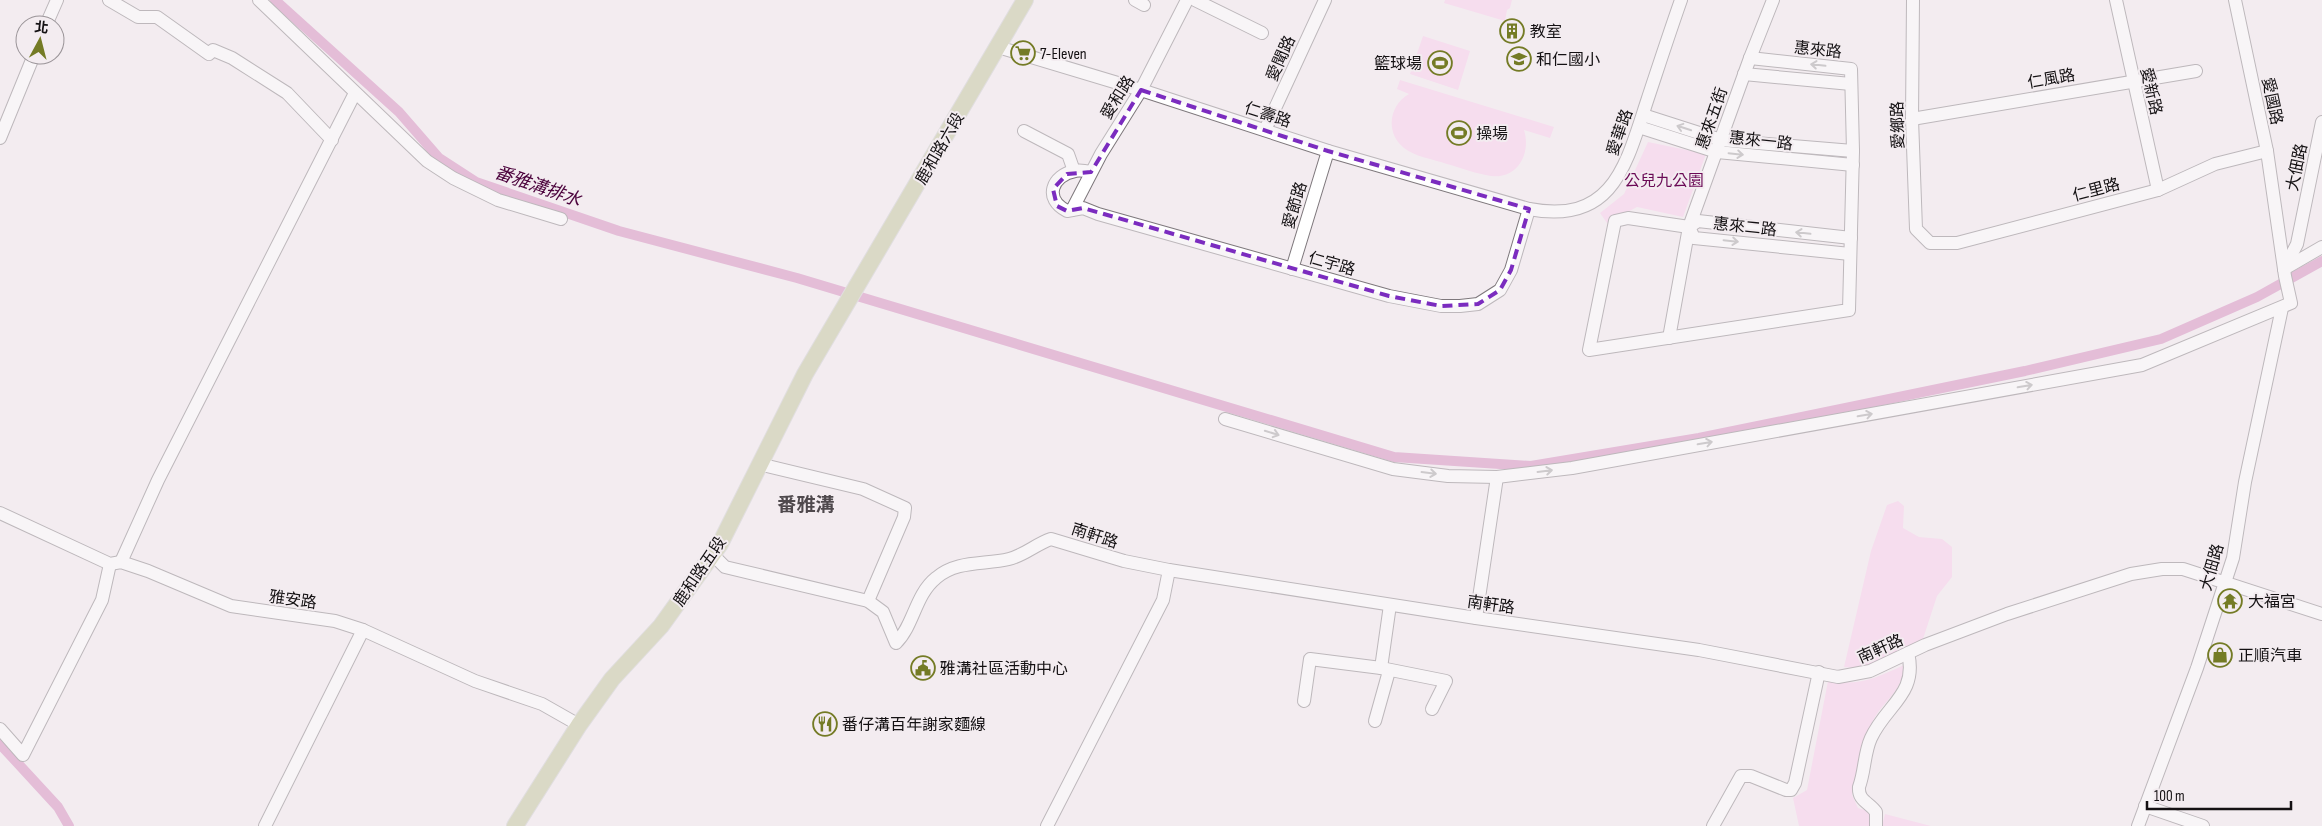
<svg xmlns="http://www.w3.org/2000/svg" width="2322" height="826" viewBox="0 0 2322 826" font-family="'Sofia Sans Condensed','Noto Sans TC',sans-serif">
<rect width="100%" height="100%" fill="#f3ecf0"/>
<!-- green -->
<g fill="#fbcaeb">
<polygon points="1445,0 1512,0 1510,8 1507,10 1505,21 1444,3"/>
<polygon points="1423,36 1470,51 1458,90 1410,74"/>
<path d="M1400,80L1554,127L1550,138L1524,130C1531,152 1519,179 1491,176C1477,174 1461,168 1447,164C1433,159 1415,157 1404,148C1385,133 1389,105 1409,94L1397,89Z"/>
<polygon points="1648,142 1706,154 1683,217 1637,207 1607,223 1600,213 1624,194"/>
<polygon points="1898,501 1904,506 1903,528 1919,537 1942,539 1952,547 1952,577 1937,596 1923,639 1913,646 1866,669 1844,667 1871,551 1887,505"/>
<path d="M1904,665C1904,689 1886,699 1875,717C1864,735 1857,774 1852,795L1858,808L1868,811L1873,820L1870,826H1799L1793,798L1807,790L1828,681C1860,686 1876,678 1904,665Z"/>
<polygon points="1885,814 1931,826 1882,826"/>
</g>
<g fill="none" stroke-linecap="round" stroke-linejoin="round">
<!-- canal -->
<g stroke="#d283b9" stroke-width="10">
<polyline points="275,0 399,112 439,158 476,182 619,231 797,278 1394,457 1531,466 1699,438 2025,371 2161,339 2257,297 2322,261"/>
<polyline points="0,744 58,807 69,826"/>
</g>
<!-- minor casing -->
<g stroke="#7e787c" stroke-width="14">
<g id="minor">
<polyline points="109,0 138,17 157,17 209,54 213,50 232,58 287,93 332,140"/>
<polyline points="259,0 427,161 453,178 498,200 561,219"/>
<polyline points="1135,0 1144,5"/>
<polyline points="1195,0 1262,33"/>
<polyline points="1913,0 1912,119 1916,229 1930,243 1957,243 2158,190 2215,164 2267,151"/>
<polyline points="2116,0 2158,190"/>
<polyline points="46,25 57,0"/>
<path d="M998,47L1141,90L1328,151L1529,209C1613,225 1626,165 1647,101C1658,68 1669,34 1681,0"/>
<polyline points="1744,74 1851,84"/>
<polyline points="1643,115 1721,140 1853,151"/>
<polyline points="1912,119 2196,71"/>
<polyline points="1639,127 1717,152 1853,165"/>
<polyline points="1265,130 1325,0"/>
<polyline points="1024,131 1068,154 1074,171"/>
<polyline points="0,138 34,55"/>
<path d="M1091,172C1086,171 1079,170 1075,171C1052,175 1043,199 1067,211L1083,208L1098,214L1389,296L1441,306H1460L1478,304L1500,290L1511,270L1529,209"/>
<polyline points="1072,210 1101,154 1141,90 1187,0"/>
<polyline points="1689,227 1628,218 1615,221 1589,350 1849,310 1853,151 1851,69 1750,58"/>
<polyline points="1689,227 1694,238 1850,254"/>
<polyline points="1689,227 1698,221 1851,238"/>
<polyline points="1292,269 1328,151"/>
<polyline points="2284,269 2297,244 2322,122"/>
<polyline points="2284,269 2322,247"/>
<polyline points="1669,338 1689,227 1750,58 1773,0"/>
<polyline points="1225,419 1393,469 1448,476 1497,477 1572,468 2142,365 2291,303 2285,276 2267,151 2235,0"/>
<polyline points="759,464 863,489 905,508 904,517 868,601"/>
<polyline points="0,513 110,564 121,562 148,571 231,606 335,621 363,630 475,681 542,704 579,725"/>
<path d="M713,555L725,567L868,601L883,612L896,643C914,625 915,595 936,578C957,560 984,565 1009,559C1025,555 1036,544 1051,539L1124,561L1169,570L1476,618L1699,650L1838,677L1870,671L1925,645L2007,614L2131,574L2162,569H2183L2322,614"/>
<polyline points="121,562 158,480 355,93"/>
<polyline points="1476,618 1497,477"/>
<polyline points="1381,668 1390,605"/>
<polyline points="1304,701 1310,659 1381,668 1446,681 1432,709"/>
<polyline points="1375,721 1389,671"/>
<polyline points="0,729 23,755 102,600 110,564"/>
<polyline points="2145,806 2203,826"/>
<polyline points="265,826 363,630"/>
<polyline points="1047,826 1163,600 1169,570"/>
<polyline points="1713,826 1741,776 1751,776 1786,790 1791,790 1795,783 1819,672"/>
<path d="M1876,826V812C1869,802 1858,801 1859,787C1865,771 1864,753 1871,738C1886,705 1918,694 1908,653"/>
<polyline points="2138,826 2197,668 2233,558 2245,482 2282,308"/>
</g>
</g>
<!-- major casing -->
<g stroke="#cbcbcb" stroke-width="18">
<polyline id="major" points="515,826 579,725 612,679 661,626 720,544 805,374 1025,0"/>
</g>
<!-- minor -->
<use href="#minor" stroke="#fff" stroke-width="12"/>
<!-- major -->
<use href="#major" stroke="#bdc292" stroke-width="16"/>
</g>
<!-- one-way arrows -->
<defs><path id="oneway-shaft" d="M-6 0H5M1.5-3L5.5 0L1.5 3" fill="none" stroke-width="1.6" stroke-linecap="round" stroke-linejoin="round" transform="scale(1.25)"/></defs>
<g stroke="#a1a0a1">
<use href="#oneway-shaft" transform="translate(1818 65) rotate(-174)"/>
<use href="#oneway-shaft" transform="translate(1684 128) rotate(-162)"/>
<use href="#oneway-shaft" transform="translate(1736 154) rotate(6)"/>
<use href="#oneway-shaft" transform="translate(1803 233) rotate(-174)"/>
<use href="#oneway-shaft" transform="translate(1731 241) rotate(6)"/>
<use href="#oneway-shaft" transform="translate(2025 386) rotate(-10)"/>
<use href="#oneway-shaft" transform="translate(1865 415) rotate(-10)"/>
<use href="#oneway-shaft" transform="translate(1272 433) rotate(17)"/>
<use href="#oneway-shaft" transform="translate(1705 443) rotate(-10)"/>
<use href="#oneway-shaft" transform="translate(1545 471) rotate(-7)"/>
<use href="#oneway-shaft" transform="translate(1429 473) rotate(7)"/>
</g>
<!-- marked area -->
<path d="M0 0H2322V826H0ZM1141,90L1328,151L1529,209L1511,270L1500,290L1478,304L1441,306L1389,296L1083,208L1067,211L1057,206L1053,189L1067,174L1091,172Z" fill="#f3ecf0" fill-opacity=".55" fill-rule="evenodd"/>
<path fill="none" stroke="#7b2cbf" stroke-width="4" stroke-dasharray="10 6" stroke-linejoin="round" d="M1141,90L1328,151L1529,209L1511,270L1500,290L1478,304L1441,306L1389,296L1083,208L1067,211L1057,206L1053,189L1067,174L1091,172Z"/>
<!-- icons -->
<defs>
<g id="building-ring" transform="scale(1.25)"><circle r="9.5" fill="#f3ecf0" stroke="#747b25" stroke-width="1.5"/><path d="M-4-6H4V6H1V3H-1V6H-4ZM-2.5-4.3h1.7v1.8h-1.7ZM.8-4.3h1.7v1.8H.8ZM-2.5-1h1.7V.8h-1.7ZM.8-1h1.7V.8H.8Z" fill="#747b25"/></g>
<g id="supermarket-ring" transform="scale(1.25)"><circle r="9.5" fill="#f3ecf0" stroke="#747b25" stroke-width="1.5"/><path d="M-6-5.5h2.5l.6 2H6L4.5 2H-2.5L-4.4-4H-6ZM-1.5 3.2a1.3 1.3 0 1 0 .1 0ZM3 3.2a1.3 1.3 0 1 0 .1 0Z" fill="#747b25"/></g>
<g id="school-ring" transform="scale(1.25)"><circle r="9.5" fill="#f3ecf0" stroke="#747b25" stroke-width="1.5"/><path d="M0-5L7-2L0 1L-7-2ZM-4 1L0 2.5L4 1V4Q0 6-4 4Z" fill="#747b25"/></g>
<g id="stadium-ring" transform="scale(1.25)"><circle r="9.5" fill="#f3ecf0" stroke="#747b25" stroke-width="1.5"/><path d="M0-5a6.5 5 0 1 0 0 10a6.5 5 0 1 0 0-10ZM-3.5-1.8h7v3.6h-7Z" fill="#747b25"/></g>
<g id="temple-ring" transform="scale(1.25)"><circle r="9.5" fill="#f3ecf0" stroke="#747b25" stroke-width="1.5"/><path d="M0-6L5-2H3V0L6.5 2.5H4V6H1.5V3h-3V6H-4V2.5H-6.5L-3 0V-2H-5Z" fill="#747b25"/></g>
<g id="shop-ring" transform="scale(1.25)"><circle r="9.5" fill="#f3ecf0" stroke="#747b25" stroke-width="1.5"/><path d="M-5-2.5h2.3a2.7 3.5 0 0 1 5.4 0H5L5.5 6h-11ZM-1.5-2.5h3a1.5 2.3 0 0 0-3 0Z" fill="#747b25"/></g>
<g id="civic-ring" transform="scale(1.25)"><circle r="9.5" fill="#f3ecf0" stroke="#747b25" stroke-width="1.5"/><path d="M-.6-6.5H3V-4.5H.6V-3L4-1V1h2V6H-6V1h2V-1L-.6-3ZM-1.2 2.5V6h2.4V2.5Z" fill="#747b25"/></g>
<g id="restaurant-ring" transform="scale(1.25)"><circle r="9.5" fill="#f3ecf0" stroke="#747b25" stroke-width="1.5"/><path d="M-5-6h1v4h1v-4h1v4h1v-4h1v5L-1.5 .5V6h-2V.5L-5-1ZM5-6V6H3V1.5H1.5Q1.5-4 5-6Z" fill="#747b25"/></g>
</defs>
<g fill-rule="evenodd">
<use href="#building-ring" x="1512" y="31"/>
<use href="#supermarket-ring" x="1023" y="53"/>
<use href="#school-ring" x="1519" y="59"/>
<use href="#stadium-ring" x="1440" y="63"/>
<use href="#stadium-ring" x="1459" y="133"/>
<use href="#temple-ring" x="2230" y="601"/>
<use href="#shop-ring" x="2220" y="655"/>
<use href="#civic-ring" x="923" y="668"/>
<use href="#restaurant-ring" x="825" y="724"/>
</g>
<g text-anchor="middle" stroke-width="4" stroke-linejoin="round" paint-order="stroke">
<!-- poi labels -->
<g font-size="16" fill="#141113" stroke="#f3ecf0" text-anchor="start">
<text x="1530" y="37">教室</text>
<text x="1040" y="59">7-Eleven</text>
<text x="1536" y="65">和仁國小</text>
<text x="1422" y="69" text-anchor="end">籃球場</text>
<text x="1476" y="139">操場</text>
<text x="2248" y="607">大福宮</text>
<text x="2238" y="661">正順汽車</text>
<text x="940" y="674">雅溝社區活動中心</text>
<text x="842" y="730">番仔溝百年謝家麵線</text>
</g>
<!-- street labels -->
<g font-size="16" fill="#141113" stroke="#f3ecf0">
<text transform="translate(1818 49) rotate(6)" y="6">惠來路</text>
<text transform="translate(1280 58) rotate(-66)" y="6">愛聞路</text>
<text transform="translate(2051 78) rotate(-10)" y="6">仁風路</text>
<text transform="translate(2152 91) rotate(77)" y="6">愛新路</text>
<text transform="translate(1117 97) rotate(-58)" y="6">愛和路</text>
<text transform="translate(2273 101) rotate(78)" y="6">愛國路</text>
<text transform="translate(1268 114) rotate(18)" y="6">仁壽路</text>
<text transform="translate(1711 118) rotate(-71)" y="6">惠來五街</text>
<text transform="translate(1897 125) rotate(-91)" y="6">愛鄉路</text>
<text transform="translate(1619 132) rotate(-71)" y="6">愛華路</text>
<text transform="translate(1761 140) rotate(6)" y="6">惠來一路</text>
<text transform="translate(939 148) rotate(-60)" y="6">鹿和路六段</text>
<text transform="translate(2296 167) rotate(-78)" y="6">大佃路</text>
<text transform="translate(2096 189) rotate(-15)" y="6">仁里路</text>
<text transform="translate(1294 205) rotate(-73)" y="6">愛節路</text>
<text transform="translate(1745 226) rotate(6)" y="6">惠來二路</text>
<text transform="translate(1332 263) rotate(16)" y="6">仁宇路</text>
<text transform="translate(1095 535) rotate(18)" y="6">南軒路</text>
<text transform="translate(2211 567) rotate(-74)" y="6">大佃路</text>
<text transform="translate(699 571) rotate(-56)" y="6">鹿和路五段</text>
<text transform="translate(293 599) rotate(8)" y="6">雅安路</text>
<text transform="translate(1491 604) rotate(8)" y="6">南軒路</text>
<text transform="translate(1880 648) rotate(-24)" y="6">南軒路</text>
</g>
<!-- park labels -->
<g font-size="16" fill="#6b0a56" stroke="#f3ecf0">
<text x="1664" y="186">公兒九公園</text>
</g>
<!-- water labels -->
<g font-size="18" font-style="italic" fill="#4c033d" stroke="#f3ecf0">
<text transform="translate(538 186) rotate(19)" y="6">番雅溝排水</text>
</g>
<!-- quarter labels -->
<g font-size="19" font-weight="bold" fill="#4f494d" stroke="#f3ecf0">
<text x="806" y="511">番雅溝</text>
</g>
</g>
<!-- north arrow -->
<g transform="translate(40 40) rotate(7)"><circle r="24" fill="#f3ecf0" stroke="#9a9498"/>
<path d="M0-4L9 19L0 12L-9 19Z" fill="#747b25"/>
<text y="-8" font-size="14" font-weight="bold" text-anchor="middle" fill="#141113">北</text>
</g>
<!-- scale -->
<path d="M2147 801v8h144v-8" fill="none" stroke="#141113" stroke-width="2.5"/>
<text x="2154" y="801" font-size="15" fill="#141113" stroke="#f3ecf0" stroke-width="4" paint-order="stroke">100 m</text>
</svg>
